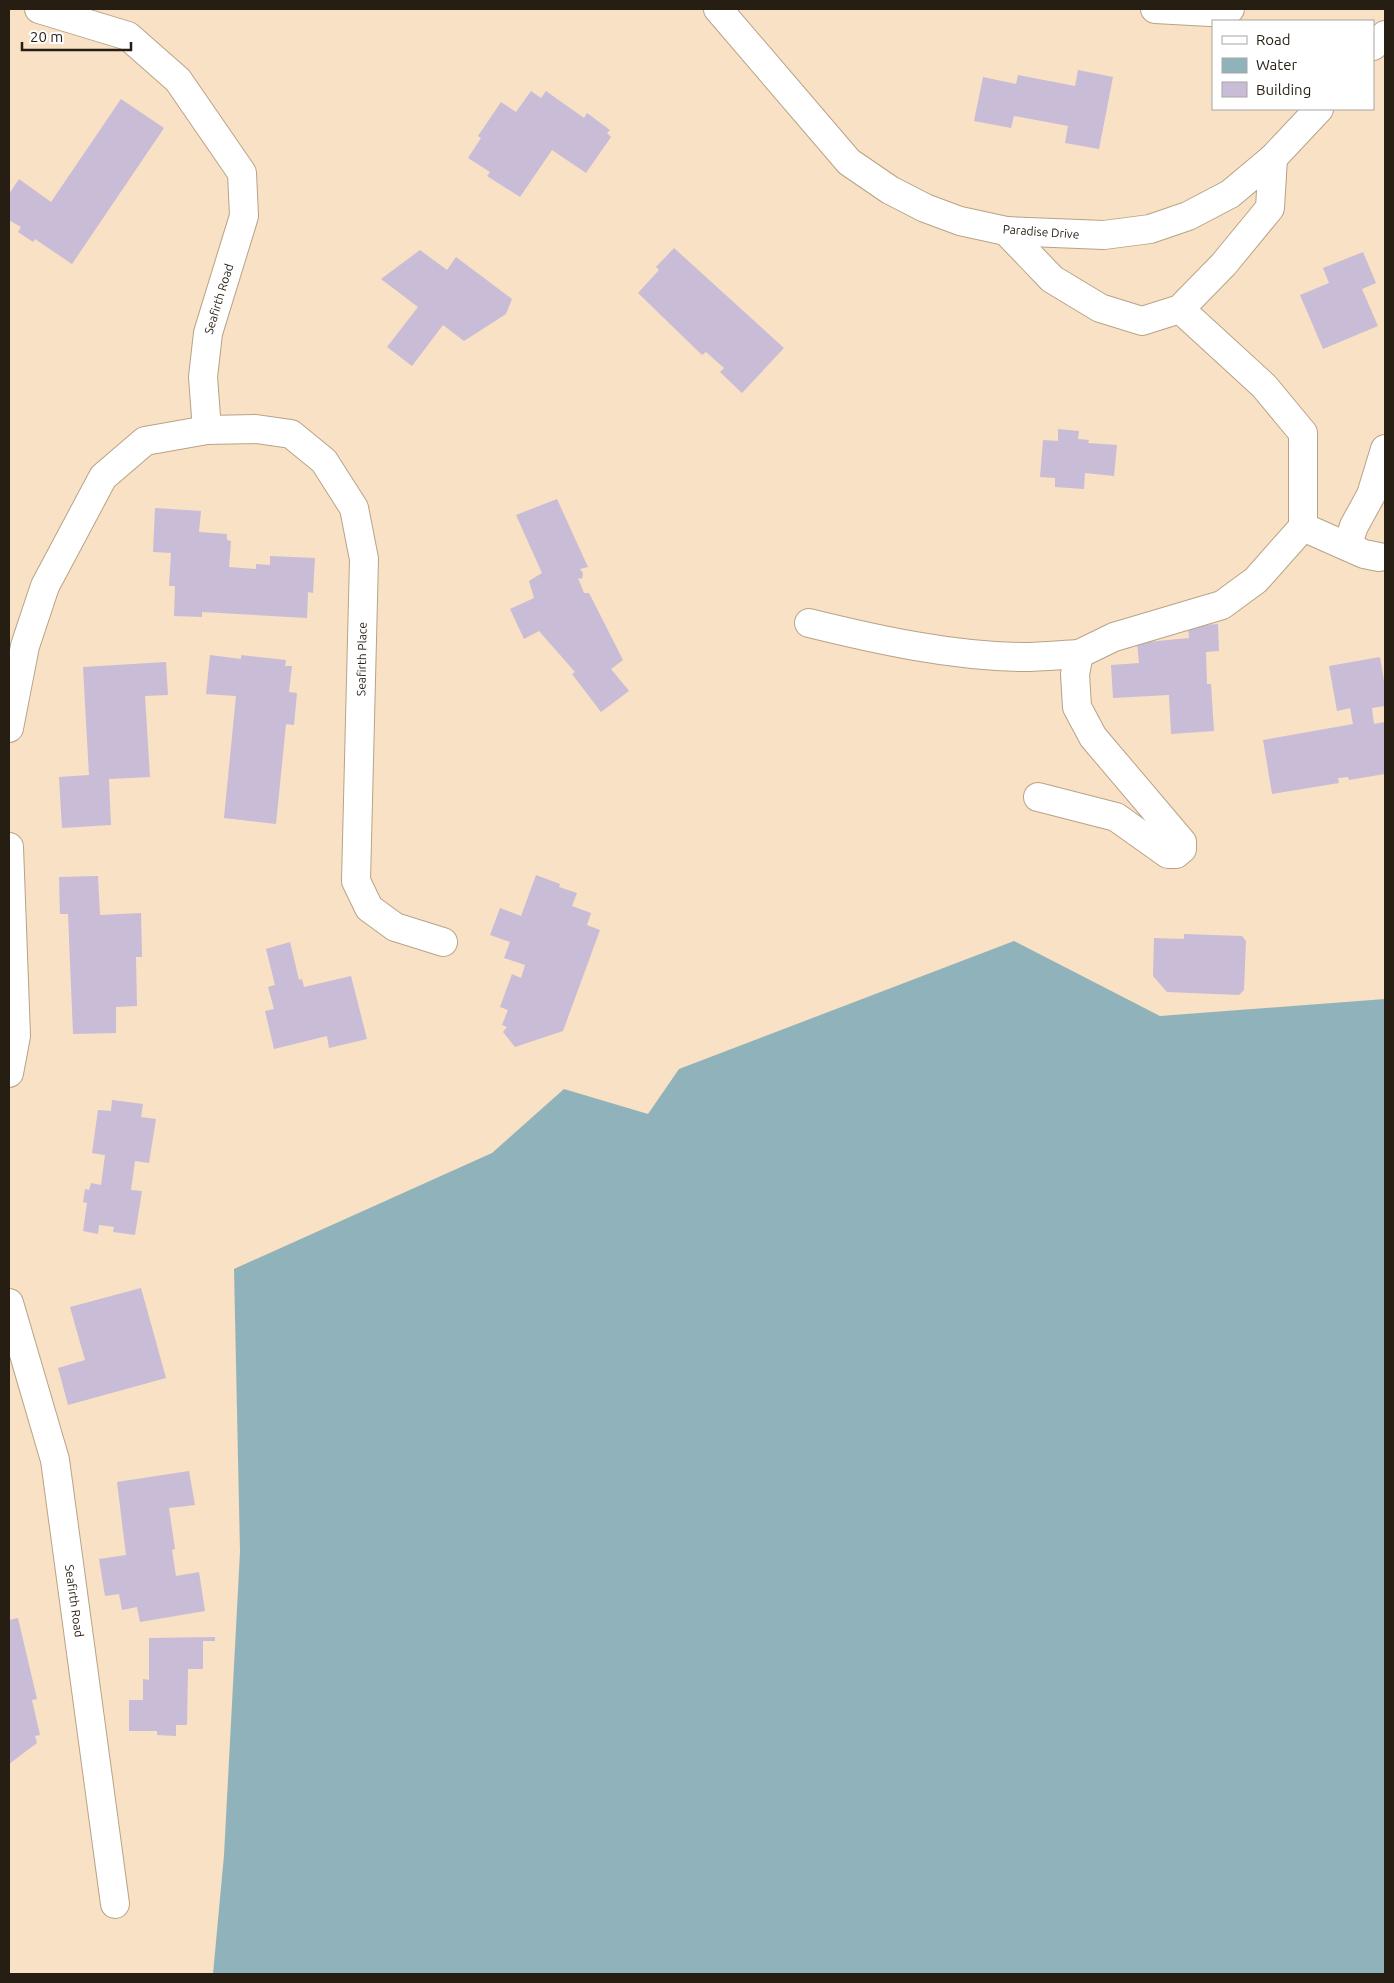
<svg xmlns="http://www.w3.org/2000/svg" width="1394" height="1983" viewBox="0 0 1394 1983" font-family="Ubuntu,sans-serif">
<rect width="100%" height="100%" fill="#f8e1c4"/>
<!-- water -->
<polygon fill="#90b3bb" points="1014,941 1160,1016 1385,999 1385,1974 213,1974 224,1855 240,1552 234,1269 492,1153 564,1089 648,1114 679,1069"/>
<!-- building -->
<g fill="#c8bcd7">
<polygon points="1078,70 1113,77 1099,149 1065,143 1068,126 1014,116 1011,128 974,121 983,77 1016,84 1018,75 1075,86"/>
<polygon points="531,91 541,98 546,91 584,118 587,113 610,130 607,133 611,137 586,173 552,150 520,197 487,176 490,172 468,158 481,138 478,136 501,102 516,112"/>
<polygon points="121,99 164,128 72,264 35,239 33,242 18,232 21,227 9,220 9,194 19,179 51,202"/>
<polygon points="674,248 784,348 742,393 720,372 724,368 706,352 702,355 638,293 659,270 656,267"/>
<polygon points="420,250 447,270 456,257 512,299 506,314 464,341 443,325 412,366 387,347 418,307 381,279"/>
<polygon points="1363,252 1376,283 1362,289 1378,326 1323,349 1300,295 1329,283 1323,268"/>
<polygon points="1058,429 1079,431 1078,439 1089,440 1088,443 1117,445 1114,476 1085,473 1084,489 1055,487 1055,478 1040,477 1043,440 1058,441"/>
<polygon points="557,499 588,567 580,569 583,573 582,579 578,578 584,593 589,593 623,660 611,669 629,691 601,712 572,674 575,672 539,631 524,639 510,609 534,598 529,581 542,573 516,515"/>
<polygon points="155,508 201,511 199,532 227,534 227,540 231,541 229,567 256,569 256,564 270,565 270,556 315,558 313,593 308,592 307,618 202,612 202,617 174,616 175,586 169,586 171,553 153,552"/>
<polygon points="1218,624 1219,651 1206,652 1207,684 1211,684 1214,731 1171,734 1169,695 1113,698 1111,665 1139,663 1137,643 1189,638 1188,626"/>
<polygon points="210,655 241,659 241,655 286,660 285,666 292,666 289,692 297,693 294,725 286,724 276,824 224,818 236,696 206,694"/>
<polygon points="1380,657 1385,687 1385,706 1372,708 1374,724 1385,722 1385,774 1349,780 1348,777 1338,778 1339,783 1272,794 1263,740 1353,724 1350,708 1337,711 1329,666"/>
<polygon points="166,662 168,695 145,696 150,777 109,779 111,825 62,828 59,777 89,775 83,667"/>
<polygon points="536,875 560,884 559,887 577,893 572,906 591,913 587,925 600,930 563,1031 515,1047 503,1032 507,1027 502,1025 508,1010 500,1007 512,974 521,978 525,965 504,958 510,942 490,935 500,908 521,916"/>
<polygon points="98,876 100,915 141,913 142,957 136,957 137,1006 116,1007 116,1033 73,1034 68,914 60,914 59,877"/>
<polygon points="1184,934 1242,936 1246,941 1244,990 1239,995 1167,992 1153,976 1154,938 1184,939"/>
<polygon points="290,942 299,980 302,979 304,987 351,976 367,1039 329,1048 327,1036 274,1049 265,1011 274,1009 268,987 275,985 266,949"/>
<polygon points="112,1100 143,1104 141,1117 156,1119 149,1163 135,1161 131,1190 142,1191 135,1235 113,1232 114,1227 99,1225 98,1234 83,1231 87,1203 83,1202 85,1189 89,1190 91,1183 101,1185 105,1155 92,1153 98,1110 111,1111"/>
<polygon points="141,1288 166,1378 68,1405 58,1368 85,1360 70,1307"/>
<polygon points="189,1471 195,1505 169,1508 175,1549 172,1550 176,1576 199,1572 205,1611 140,1622 137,1607 122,1610 119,1594 105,1596 99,1559 126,1555 117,1482"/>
<polygon points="18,1618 37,1699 32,1700 40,1735 35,1736 37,1743 9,1764 9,1620"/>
<polygon points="215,1637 215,1641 203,1641 203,1669 188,1669 187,1725 176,1725 176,1736 157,1735 157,1731 129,1731 129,1700 143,1700 143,1679 149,1680 149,1638"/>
</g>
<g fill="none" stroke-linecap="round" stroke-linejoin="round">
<!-- minor casing -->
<g stroke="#b8a387" stroke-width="30">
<g id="minor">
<polyline points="718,9 849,162 890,190 925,208 960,221 1006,231 1104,235 1150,229 1188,216 1230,194 1273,158 1319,109"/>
<polyline points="1155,9 1210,12 1230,9"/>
<polyline points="1373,46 1385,35"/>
<polyline points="1006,231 1052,279 1100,308 1142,321 1180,309 1224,264 1270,208 1273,158"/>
<polyline points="207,430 256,429 291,434 324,461 354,508 364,559 356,881 369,908 395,927 443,942"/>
<polyline points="1303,527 1364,554 1379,557"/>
<polyline points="1347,546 1354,526 1371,495 1385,449"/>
<path d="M809,623C878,640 951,656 1022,657C1041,657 1060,655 1079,654"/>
<polyline points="9,728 25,646 45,586 103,477 145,441 207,430 203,377 208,333 244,216 242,173 178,80 128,36 39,9"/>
<polyline points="1038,797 1116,817 1168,854 1176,854 1182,849 1182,842 1093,737 1077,707 1075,674 1079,654 1114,637 1222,605 1256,580 1303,527 1303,433 1264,386 1180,309"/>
<polyline points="9,847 16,1036 9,1073"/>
<polyline points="9,1303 55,1460 115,1904"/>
</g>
</g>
<!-- minor -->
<use href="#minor" stroke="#fff" stroke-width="28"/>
</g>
<g text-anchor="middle" stroke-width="5" stroke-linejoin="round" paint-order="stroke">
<!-- street labels -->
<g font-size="12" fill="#261e13" stroke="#fff">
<text transform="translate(1041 232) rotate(4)" y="4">Paradise Drive</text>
<text transform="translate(219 299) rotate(-73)" y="4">Seafirth Road</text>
<text transform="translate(362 659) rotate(-89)" y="4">Seafirth Place</text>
<text transform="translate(74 1601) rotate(82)" y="4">Seafirth Road</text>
</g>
</g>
<!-- border -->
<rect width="1394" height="1983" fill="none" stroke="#261e13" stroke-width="20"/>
<!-- legend -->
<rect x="1212" y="20" width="162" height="90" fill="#ffffff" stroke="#a8a5a1"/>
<rect x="1222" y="36" width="25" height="8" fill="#ffffff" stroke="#a8a5a1"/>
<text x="1256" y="45" font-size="15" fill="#261e13">Road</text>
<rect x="1222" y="58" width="25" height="15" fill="#90b3bb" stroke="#a8a5a1"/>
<text x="1256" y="70" font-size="15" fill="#261e13">Water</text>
<rect x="1222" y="82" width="25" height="15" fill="#c8bcd7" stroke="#a8a5a1"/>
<text x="1256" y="95" font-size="15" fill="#261e13">Building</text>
<!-- scale -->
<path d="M22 42v8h109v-8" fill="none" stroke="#261e13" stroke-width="2.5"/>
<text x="30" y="42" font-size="15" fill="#261e13" stroke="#ffffff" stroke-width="4" paint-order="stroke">20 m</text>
</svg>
